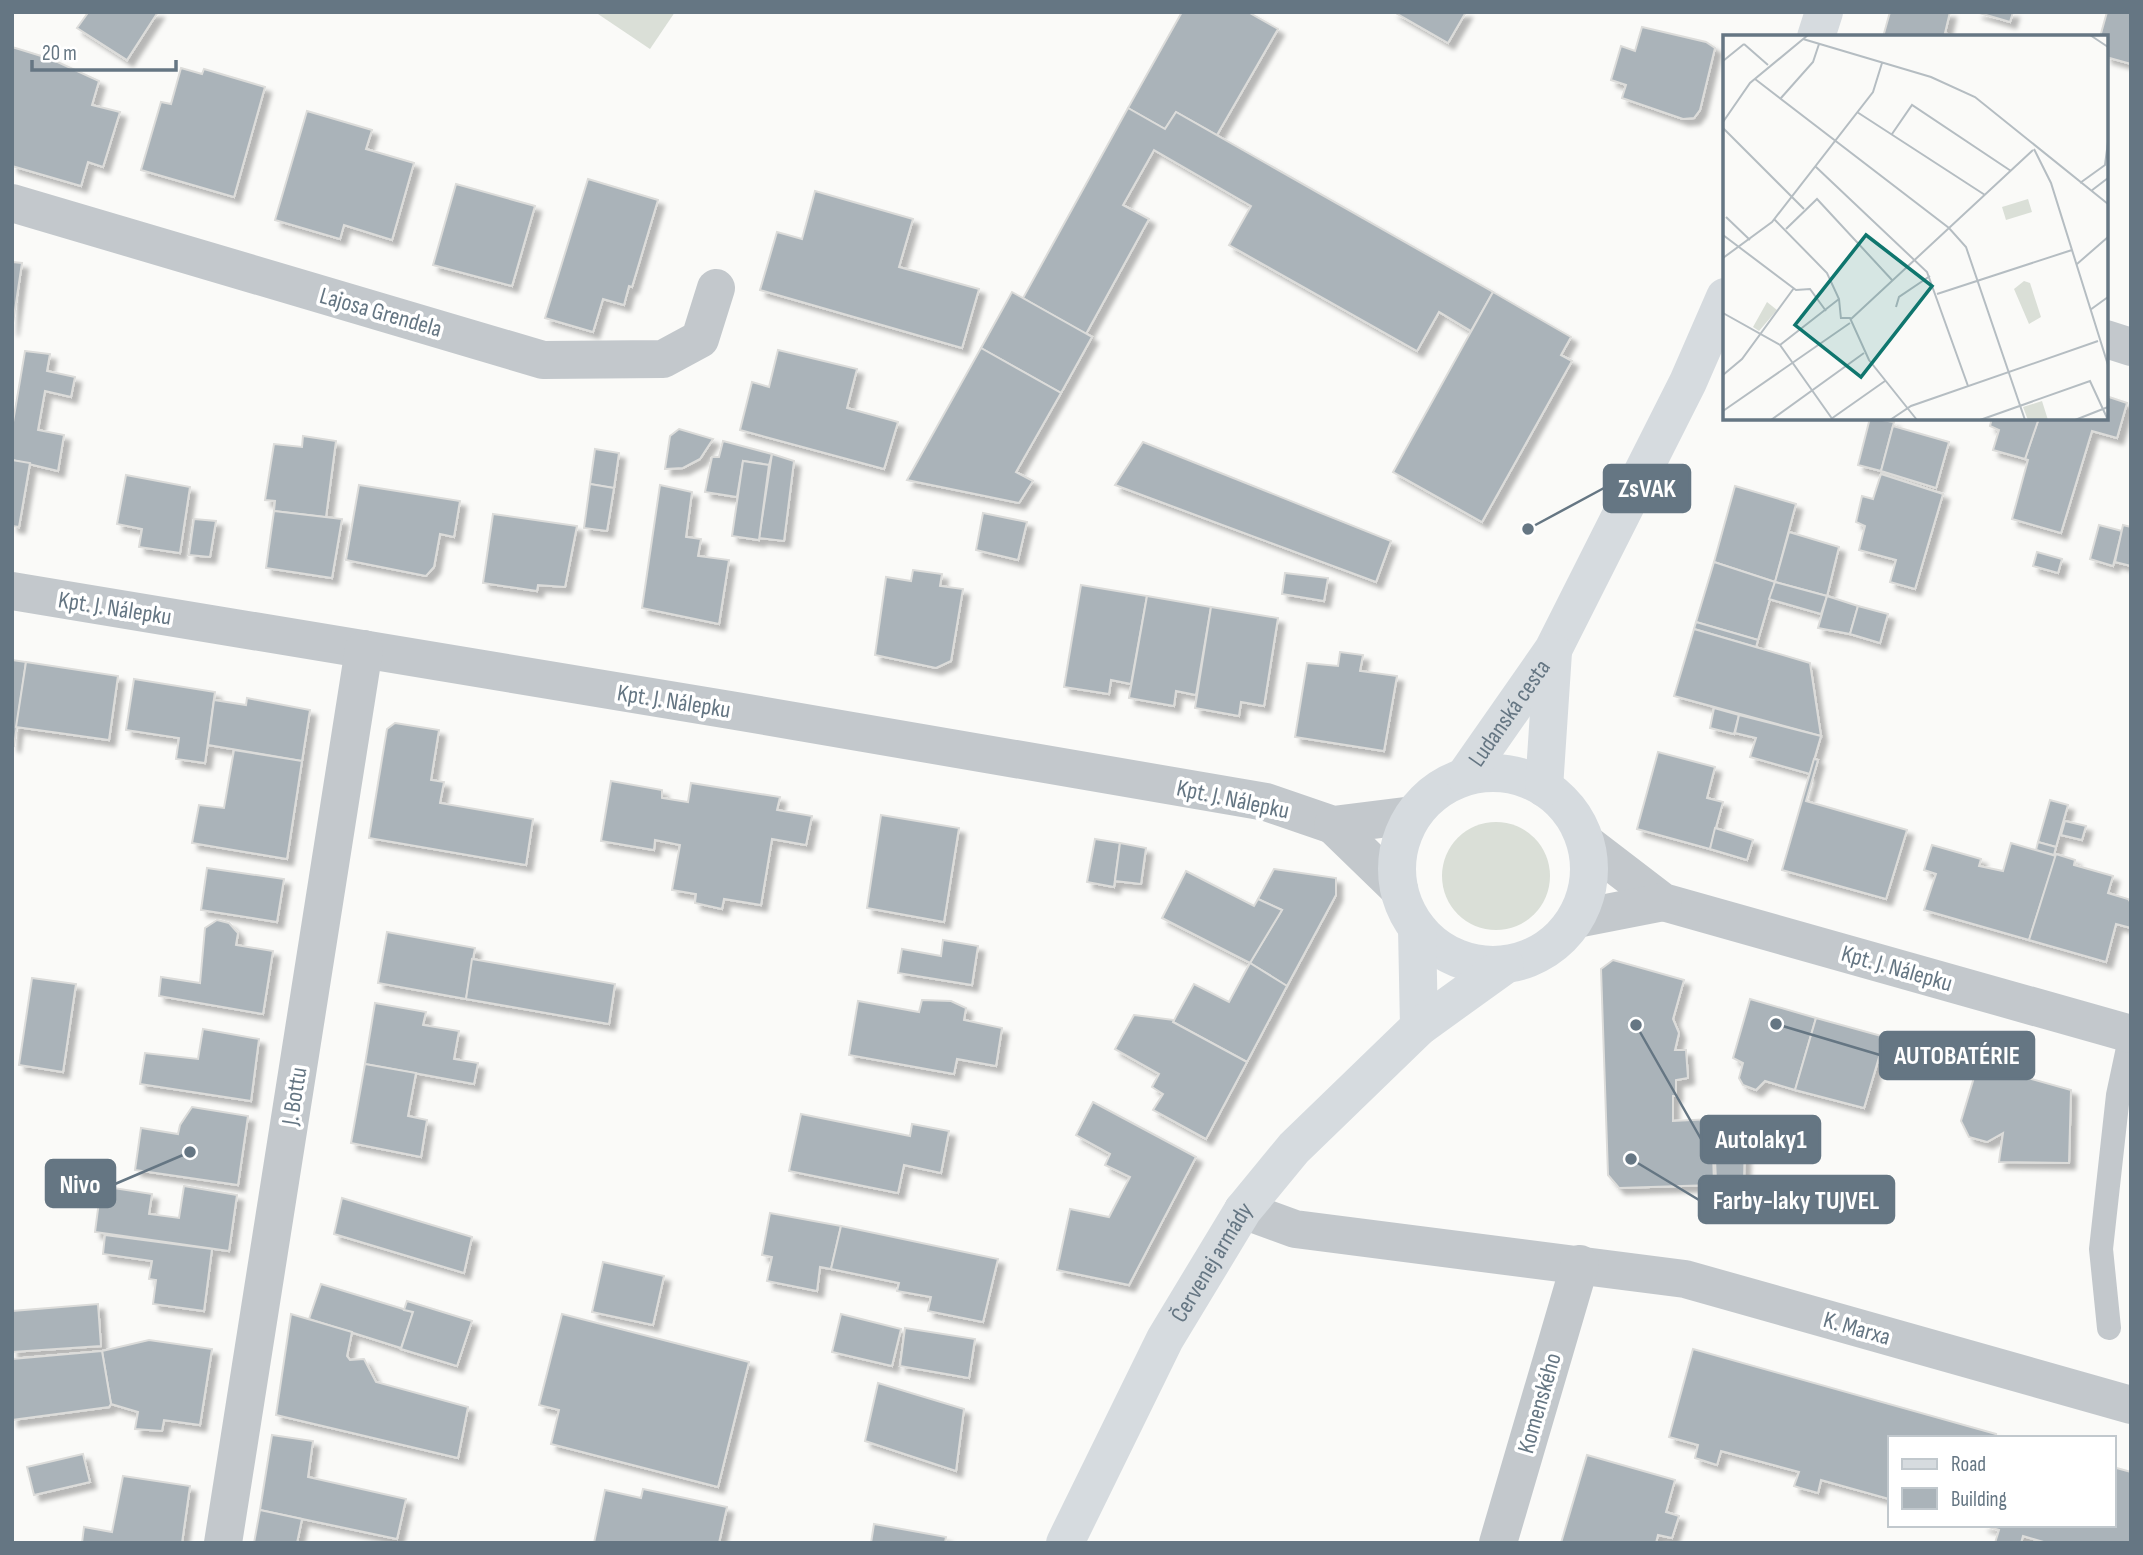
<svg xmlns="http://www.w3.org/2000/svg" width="2143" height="1555" viewBox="0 0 2143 1555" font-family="'Sofia Sans Condensed',sans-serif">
<defs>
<filter id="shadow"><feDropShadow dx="6" dy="6" stdDeviation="2" flood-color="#0004"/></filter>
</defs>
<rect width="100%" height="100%" fill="#fafaf8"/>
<!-- green -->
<g fill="#dadfd7">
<polygon points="595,12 675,12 650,49"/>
<circle cx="1496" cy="876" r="54"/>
</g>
<!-- building -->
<g fill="#aab3b9" stroke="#dcdcda" stroke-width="2" filter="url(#shadow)">
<polygon points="84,12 158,12 127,60 77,28 87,14"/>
<polygon points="1182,12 1248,12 1278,29 1217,135 1176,112 1165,129 1128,108"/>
<polygon points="1394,12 1466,12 1448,43"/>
<polygon points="1890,12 1950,12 1945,33 1953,37 1883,37"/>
<polygon points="1976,12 2013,12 2010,22"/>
<polygon points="2107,12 2131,12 2131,64 2106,57 2106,37 2100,37"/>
<polygon points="1642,27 1706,42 1715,48 1700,110 1694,118 1683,119 1622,98 1626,85 1611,80 1621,46 1635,51"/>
<polygon points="12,47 51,59 99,81 92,105 120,112 103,167 88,162 81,186 12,166"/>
<polygon points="181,68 202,74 204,69 265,87 234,197 141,170 161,102 171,104"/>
<polygon points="1128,108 1165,129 1176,112 1493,292 1471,331 1439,312 1417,351 1229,245 1251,206 1154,150 1123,205 1149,219 1086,334 1023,298"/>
<polygon points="307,111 372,130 366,149 414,163 392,240 344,225 340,239 275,220"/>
<polygon points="588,179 658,200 632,287 629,286 624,305 603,299 593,332 545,318"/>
<polygon points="456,184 535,206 512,286 433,265"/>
<polygon points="815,191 913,219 899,267 979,289 962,348 760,290 777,232 802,239"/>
<polygon points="12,262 22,263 12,330"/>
<polygon points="1012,292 1092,337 1061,393 981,348"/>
<polygon points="1493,292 1571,337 1561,355 1572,361 1482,522 1393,472"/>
<polygon points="981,348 1061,393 1016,472 1033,481 1019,503 907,480"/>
<polygon points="778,350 857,369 847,408 898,422 884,469 740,430 752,382 769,387"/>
<polygon points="25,351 50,354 47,371 75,377 71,397 45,391 38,430 64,435 58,471 12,460 12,428"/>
<polygon points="2106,396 2127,403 2117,438 2092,431 2061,533 2012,519 2028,460 2025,459 2039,418 2106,418"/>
<polygon points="1870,418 1894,422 1881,471 1858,465"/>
<polygon points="1992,418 2039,418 2025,459 1993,450 1999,430 1990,426"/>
<polygon points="1893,426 1949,442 1936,488 1881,471"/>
<polygon points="679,429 713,439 700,459 683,468 665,469 670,436"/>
<polygon points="303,436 336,441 326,517 274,511 275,501 265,500 274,444 302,447"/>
<polygon points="723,441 772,454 769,465 743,461 737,497 705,492 712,457 719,457"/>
<polygon points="1143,442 1391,541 1376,582 1115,485"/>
<polygon points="595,449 619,453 614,488 590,484"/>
<polygon points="772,454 794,461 784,541 759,538"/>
<polygon points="12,460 30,463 19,527 12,526"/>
<polygon points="743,461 769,465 759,540 732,536"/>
<polygon points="1881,474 1943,494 1915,589 1890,582 1896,560 1859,550 1865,526 1856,522 1862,496 1873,499"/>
<polygon points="126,475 190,487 180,553 139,547 142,529 117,524"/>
<polygon points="590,484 614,488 607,531 584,528"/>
<polygon points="359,485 460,501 454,537 440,534 434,567 426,576 346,560"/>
<polygon points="660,485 692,492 686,537 701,539 698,556 729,560 719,624 642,608"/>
<polygon points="1735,486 1796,504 1775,582 1714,562"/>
<polygon points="274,511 342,519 332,578 266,568"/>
<polygon points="983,513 1027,522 1018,560 976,550"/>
<polygon points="493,514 577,526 565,587 538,585 537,591 483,583"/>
<polygon points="194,519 216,521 210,557 189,555"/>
<polygon points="2099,525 2122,531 2113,566 2090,559"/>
<polygon points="2123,525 2131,527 2131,566 2115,562"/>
<polygon points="1789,532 1839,547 1827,596 1775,582"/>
<polygon points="2037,552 2062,559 2058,573 2033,566"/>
<polygon points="1714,562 1775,582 1758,640 1696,622"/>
<polygon points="913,570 942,574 940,586 963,589 951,661 936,668 875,655 886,577 911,581"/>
<polygon points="1285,573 1328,578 1324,601 1282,594"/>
<polygon points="1775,582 1827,596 1821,614 1769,599"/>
<polygon points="1081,585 1147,596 1131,684 1111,680 1109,694 1064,687"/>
<polygon points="1147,596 1211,607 1196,695 1176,691 1174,706 1129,698"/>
<polygon points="1827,596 1858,606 1850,634 1818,628"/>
<polygon points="1858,606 1888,614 1880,643 1850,634"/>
<polygon points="1211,607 1278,618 1264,706 1241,702 1239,716 1195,708"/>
<polygon points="1696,622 1758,640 1756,647 1694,629"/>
<polygon points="1694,629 1810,663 1821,736 1674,696"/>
<polygon points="1340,652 1363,655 1360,671 1397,676 1384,751 1295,737 1307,663 1338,666"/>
<polygon points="12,660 26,662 14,746 12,745"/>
<polygon points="26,662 118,676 109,740 16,727"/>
<polygon points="134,679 215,692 205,763 176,759 179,738 126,730"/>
<polygon points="247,698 310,710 302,761 208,745 214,700 246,705"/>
<polygon points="1714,708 1739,715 1734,734 1710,728"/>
<polygon points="1739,715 1821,736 1810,774 1750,757 1756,738 1735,733"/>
<polygon points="395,723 439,730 431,780 444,782 440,803 533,819 526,865 369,838 387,729"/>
<polygon points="234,750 302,761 287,859 192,843 199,805 224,808"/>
<polygon points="1658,752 1715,767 1707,798 1723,802 1710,849 1637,829"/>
<polygon points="1814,759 1818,760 1806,801 1907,830 1886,899 1782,870"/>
<polygon points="611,781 662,790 662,798 688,802 691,783 780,797 777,810 812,816 806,845 772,839 761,905 724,899 722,909 695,903 696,894 672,890 680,845 655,840 654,850 601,841"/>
<polygon points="2050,800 2068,805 2056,847 2038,842"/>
<polygon points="881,815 959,828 944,922 867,908"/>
<polygon points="2065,821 2086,826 2082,840 2061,835"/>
<polygon points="1715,828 1753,840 1747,860 1710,849"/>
<polygon points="1095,839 1120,843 1114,887 1087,882"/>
<polygon points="2038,842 2056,847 2054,855 2036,850"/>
<polygon points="1120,843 1146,848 1141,884 1115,881"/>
<polygon points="2011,843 2056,856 2029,940 1924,910 1936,874 1924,870 1932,845 1981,859 1979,866 2003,871"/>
<polygon points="2056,854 2075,860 2074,865 2113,876 2108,893 2128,899 2131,903 2131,928 2116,924 2106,962 2029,940"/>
<polygon points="207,868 284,879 277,922 201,910"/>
<polygon points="1274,869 1336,878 1336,895 1287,986 1250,963 1282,910 1258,899"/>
<polygon points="1186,871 1254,906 1258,899 1282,910 1250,963 1162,918"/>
<polygon points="217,920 229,923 238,933 236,945 273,951 263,1014 159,996 161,977 200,983 205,928"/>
<polygon points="387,932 475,948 466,999 378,983"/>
<polygon points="943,940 978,946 972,985 898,973 902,949 941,956"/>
<polygon points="472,959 615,984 609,1024 466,999"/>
<polygon points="1613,960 1684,980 1673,1019 1679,1033 1675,1050 1686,1050 1688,1078 1676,1080 1676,1096 1673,1096 1673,1121 1712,1119 1714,1185 1619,1188 1608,1175 1601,969"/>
<polygon points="1250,963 1287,986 1247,1062 1173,1022 1194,984 1229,1002"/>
<polygon points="32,978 76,984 63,1072 19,1065"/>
<polygon points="1750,999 1816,1018 1795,1090 1765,1081 1756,1090 1743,1085 1739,1078 1743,1063 1733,1058"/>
<polygon points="922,1000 951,1001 966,1008 964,1020 1002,1028 996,1066 957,1059 954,1074 849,1055 858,1001 919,1012"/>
<polygon points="375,1003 426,1012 423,1025 459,1031 454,1059 478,1063 474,1084 365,1064"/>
<polygon points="1134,1015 1174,1020 1173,1022 1247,1062 1206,1139 1153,1110 1163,1094 1152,1087 1159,1074 1115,1049"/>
<polygon points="1816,1018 1885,1037 1864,1108 1795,1090"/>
<polygon points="203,1029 259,1039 251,1101 140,1084 145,1053 198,1059"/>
<polygon points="365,1064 416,1073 408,1116 427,1120 421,1157 351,1143"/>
<polygon points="1978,1064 2071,1090 2069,1163 1999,1162 2003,1133 1987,1142 1969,1137 1961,1121"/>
<polygon points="1093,1102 1196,1157 1129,1285 1057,1270 1070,1209 1109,1217 1130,1177 1105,1165 1110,1154 1076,1135"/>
<polygon points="192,1107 248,1116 238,1185 135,1170 141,1128 178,1134 180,1125"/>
<polygon points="801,1114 910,1136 912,1124 949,1131 941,1173 904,1165 898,1193 789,1171"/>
<polygon points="1714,1137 1745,1138 1744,1181 1716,1181"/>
<polygon points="101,1186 152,1194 149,1214 179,1218 184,1186 237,1195 229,1251 95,1232"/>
<polygon points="342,1198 472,1237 464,1273 334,1234"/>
<polygon points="770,1213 841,1226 831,1269 820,1267 817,1291 767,1281 772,1257 762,1255"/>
<polygon points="841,1226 998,1259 983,1322 928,1311 931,1297 897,1291 899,1283 831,1269"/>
<polygon points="105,1235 212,1249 204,1311 153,1304 156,1280 149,1279 152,1261 103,1254"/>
<polygon points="603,1262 664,1276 653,1325 592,1312"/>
<polygon points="321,1284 413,1312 401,1348 309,1319"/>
<polygon points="407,1301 472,1321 457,1366 401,1349 413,1312 404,1310"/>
<polygon points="98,1304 101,1346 12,1352 12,1311"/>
<polygon points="291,1314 352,1332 347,1356 350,1360 364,1359 376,1382 468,1407 458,1458 276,1415"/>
<polygon points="562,1314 749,1362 718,1487 551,1444 559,1410 539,1405"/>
<polygon points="841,1314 901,1329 892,1366 832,1352"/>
<polygon points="905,1328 975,1339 969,1378 900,1366"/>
<polygon points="149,1340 212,1349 200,1425 164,1420 162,1431 135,1429 138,1412 111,1404 102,1351"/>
<polygon points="1693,1349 1996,1434 1995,1438 1889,1438 1889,1499 1821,1480 1818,1493 1800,1488 1794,1486 1799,1472 1721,1451 1717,1465 1695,1458 1698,1445 1669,1437"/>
<polygon points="102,1351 111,1404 109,1407 12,1420 12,1359"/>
<polygon points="878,1383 964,1409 956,1471 865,1441"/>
<polygon points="272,1435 313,1441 308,1477 406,1499 397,1539 260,1510"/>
<polygon points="83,1454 90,1482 34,1495 27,1467"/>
<polygon points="1587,1455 1675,1480 1666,1512 1679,1516 1672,1538 1658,1535 1656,1543 1561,1543"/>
<polygon points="2113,1467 2131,1472 2131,1543 2047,1543 2023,1536 2021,1543 1995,1543 1999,1530 1982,1525 2113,1525"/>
<polygon points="123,1476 190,1486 182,1543 82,1543 84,1527 112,1532"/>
<polygon points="643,1489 727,1507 719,1543 594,1543 605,1490 641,1498"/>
<polygon points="260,1510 302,1519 297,1543 254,1543"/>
<polygon points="874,1524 946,1537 945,1543 871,1543"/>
</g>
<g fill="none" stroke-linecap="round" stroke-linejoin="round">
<!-- lane -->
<polyline stroke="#c3c8cc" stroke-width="24" points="2109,1328 2101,1249 2118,1095 2131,1034"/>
<!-- street -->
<g stroke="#c3c8cc" stroke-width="38">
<polyline points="12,203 543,360 663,359 700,339 716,288"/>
<polyline points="2106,339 2131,347"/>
<polyline points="12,591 730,710 1266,802 1333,825 1413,815"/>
<polyline points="1333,825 1399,889"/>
<polyline points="1586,843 1663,902 2131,1034"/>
<polyline points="1576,919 1663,902"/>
<polyline points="1243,1210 1295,1229 1685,1279 2131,1405"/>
<polyline points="223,1543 364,649"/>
<polyline points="1498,1543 1580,1264"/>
</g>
<!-- secondary -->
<g stroke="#d6dbdf" stroke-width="38">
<polyline points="1816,37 1824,12"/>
<circle cx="1493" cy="869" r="96"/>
<path id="s1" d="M1465,776L1553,650L1688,382L1725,297"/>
<polyline points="1544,788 1553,652"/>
<polyline points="1417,928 1419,1027"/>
<path id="s2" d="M1065,1543L1165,1339L1243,1210L1294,1148L1419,1027L1505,965"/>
</g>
</g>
<g text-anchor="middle" stroke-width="7" stroke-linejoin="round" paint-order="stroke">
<!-- street labels -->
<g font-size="24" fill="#657683" stroke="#fff">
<text transform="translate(381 312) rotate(16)" y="8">Lajosa Grendela</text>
<text transform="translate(115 608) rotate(9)" y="8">Kpt. J. Nálepku</text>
<text transform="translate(674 701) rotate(9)" y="8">Kpt. J. Nálepku</text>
<text dy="8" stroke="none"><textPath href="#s1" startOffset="77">Ludanská cesta</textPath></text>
<text transform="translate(1233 799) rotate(12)" y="8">Kpt. J. Nálepku</text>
<text transform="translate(1897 968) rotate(16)" y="8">Kpt. J. Nálepku</text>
<text transform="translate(294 1096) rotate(-81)" y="8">J. Bottu</text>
<text dy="8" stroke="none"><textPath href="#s2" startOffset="317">Červenej armády</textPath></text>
<text transform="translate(1857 1328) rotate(16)" y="8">K. Marxa</text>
<text transform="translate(1539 1403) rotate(-74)" y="8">Komenského</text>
</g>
</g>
<!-- overview -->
<g transform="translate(1723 35)">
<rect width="385" height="385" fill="#fafaf8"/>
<path d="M305,164L309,177L283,185L279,172ZM301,246L307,248L318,282L306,289L291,254ZM44,267L54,275L36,296L30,292ZM319,366L325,385H305L300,372Z" fill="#dadfd7"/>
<path fill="none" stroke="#b5bdc2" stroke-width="2" d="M367,0L385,12M80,4L208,42L252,62L385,169M21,9L45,30M0,26L21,9M32,44L226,193L243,212L302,385M58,63L90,27L96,9M134,77L262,160M0,87L27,48L85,0M0,93L81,174M169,99L189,70L288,136M311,114L328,148L385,330M93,132L204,237L245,351M357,148L382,130L385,107M368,156L385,143M3,182L27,205M51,184L104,238L116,264L118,284M63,194L94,164L169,245M0,200L73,255L87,254L103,276M0,223L49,187L150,57L159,28M354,229L385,202M214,259L349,215M173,272L176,262L207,241M367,275L385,262M0,278L57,310L110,385M118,283H127L146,325L194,385M128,284L310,115M57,310L116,264M0,340L19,324L71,253M0,376L127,288M108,384L162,346M48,385L141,318M167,385L188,371L375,306M257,385L367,346L385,385M352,385L385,372"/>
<path fill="#0f766e" fill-opacity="0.15" stroke="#0f766e" stroke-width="3.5" d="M143,200L209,251L138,342L72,290Z"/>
<rect width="385" height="385" fill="none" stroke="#657683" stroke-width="3.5"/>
</g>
<!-- callouts -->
<path fill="none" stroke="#657683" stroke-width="2.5" d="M1528 529L1604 488M1776 1024L1880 1055M1636 1025L1701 1139M190 1152L115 1184M1631 1159L1699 1200"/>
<g fill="#657683" stroke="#fff" stroke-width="2.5">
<circle cx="1528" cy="529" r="7"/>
<circle cx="1776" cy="1024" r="7"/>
<circle cx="1636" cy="1025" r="7"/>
<circle cx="190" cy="1152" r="7"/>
<circle cx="1631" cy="1159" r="7"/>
</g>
<g fill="#657683" stroke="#657683" stroke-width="2.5">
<rect x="1604" y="465" width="86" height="47" rx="7"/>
<rect x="1880" y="1032" width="154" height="47" rx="7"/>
<rect x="1701" y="1116" width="119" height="47" rx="7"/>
<rect x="46" y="1160" width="69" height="47" rx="7"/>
<rect x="1699" y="1176" width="195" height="47" rx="7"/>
</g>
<g font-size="26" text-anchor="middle" font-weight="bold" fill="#fff">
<text x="1647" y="497">ZsVAK</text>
<text x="1957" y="1064">AUTOBATÉRIE</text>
<text x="1761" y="1148">Autolaky1</text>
<text x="80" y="1193">Nivo</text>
<text x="1796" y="1209">Farby-laky TUJVEL</text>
</g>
<!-- border -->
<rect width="2143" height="1555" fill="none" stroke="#657683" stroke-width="28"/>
<!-- legend -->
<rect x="1888" y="1436" width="228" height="91" fill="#ffffff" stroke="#c1c8cd" stroke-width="2"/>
<rect x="1902" y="1459" width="35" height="10" fill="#d6dbdf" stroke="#c1c8cd" stroke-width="2"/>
<text x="1951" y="1471" font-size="21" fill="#657683">Road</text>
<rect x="1902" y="1488" width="35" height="21" fill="#aab3b9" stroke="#c1c8cd" stroke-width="2"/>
<text x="1951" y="1506" font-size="21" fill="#657683">Building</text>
<!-- scale -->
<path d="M32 60v10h144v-10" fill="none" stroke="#657683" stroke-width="3.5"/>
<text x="42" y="60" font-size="21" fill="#657683" stroke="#ffffff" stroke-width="5" paint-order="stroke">20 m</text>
</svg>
